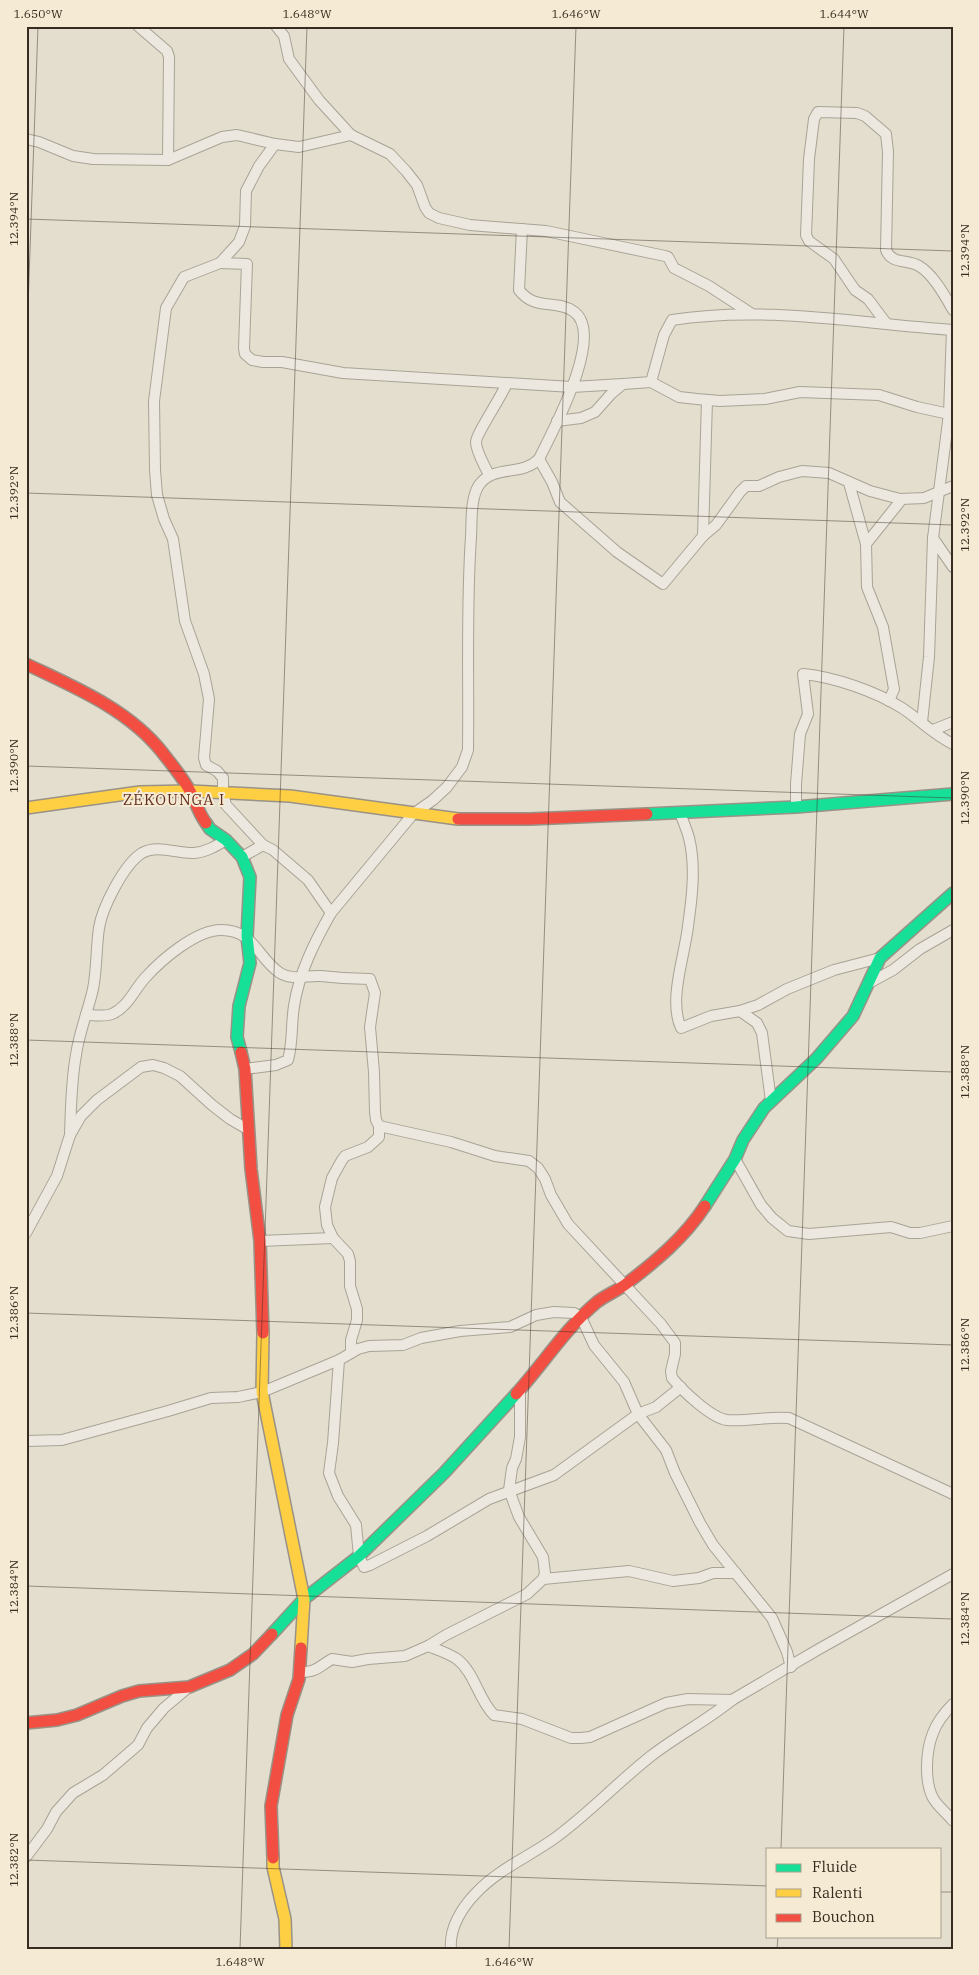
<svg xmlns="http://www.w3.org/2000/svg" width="979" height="1975" viewBox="0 0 979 1975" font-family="'IBM Plex Serif',serif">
<rect width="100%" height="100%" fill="#e4dece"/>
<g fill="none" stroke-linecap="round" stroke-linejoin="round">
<!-- street casing -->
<g stroke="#a9a396" stroke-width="12">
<g id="street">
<polyline points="138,26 167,51 169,57 168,160"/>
<polyline points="276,26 284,36 289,59 319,100 351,135"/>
<polyline points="26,139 39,142 73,156 93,159 168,160 222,137 237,135 275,144 299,147 351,135 390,154 406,171 417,185 425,207 429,213 439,218 470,225 546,231 665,256 668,257 674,268 709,286 752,314"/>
<polyline points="275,144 259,166 246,191 245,226 239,242 220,263 184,277 166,308 154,401 155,470 157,495 164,519 173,539 185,621 204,674 209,699 204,758 206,765 217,771 223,778 223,792 226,805 263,845 273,850 308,880 331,913"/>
<polyline points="220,263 247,264 244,348 245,354 252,360 263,362 282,362 343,373 572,387 623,384"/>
<path d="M886,323L868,299L855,290L834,259L809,241L806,235L809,159L814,119L818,112L857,113L865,116L886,134L888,152L886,250C892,265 908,259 919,266C933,274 945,296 953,310"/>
<polyline points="952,330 949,414 933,538 953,567"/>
<polyline points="651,382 679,397 697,399 720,401 765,399 800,392 879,395 917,407 949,414 953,413"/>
<path d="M557,421L581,418L595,412L611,394L623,384L651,382L664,335L672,320C765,305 860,324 953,330"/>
<polyline points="539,459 552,482 560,502 617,552 663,584 703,536 716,525 740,492 746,486 759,486 779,477 802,471 829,473 870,491 900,499 924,498 953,486"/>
<path d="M489,475C485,466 476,452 476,442C476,434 502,396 507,383"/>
<polyline points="849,483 866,544 867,587 883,627 894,689 889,701"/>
<polyline points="703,536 707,400"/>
<polyline points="866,544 902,499"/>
<polyline points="922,722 929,657 933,538"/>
<polyline points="933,730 953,722"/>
<path d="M796,807V784L800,734L808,714L803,674C834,677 875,691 902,708C919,719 934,735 953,744"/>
<path d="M680,813C683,821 687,830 689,838C696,866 692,898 688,926C685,955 668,1000 681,1028L711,1016L740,1011L758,1005L787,989L834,970L880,958"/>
<polyline points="242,857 263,845"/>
<polyline points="869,983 893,970 920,949 953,930"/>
<polyline points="740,1011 757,1023 762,1033 771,1101"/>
<path d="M86,1015C94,1015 104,1017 112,1014C128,1007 134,990 145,978C161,960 196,930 221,930C255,930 257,958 280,973C293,981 307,975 321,976C337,978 353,979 370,979L375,993L370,1027L374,1072L375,1112L376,1120L379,1126V1137L368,1147L345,1156L342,1160L332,1178L325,1207L327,1225L333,1238L348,1254L350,1261V1286L357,1309V1320L351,1340V1353"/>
<path d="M245,1069L276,1065L288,1060C293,1042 291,1025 294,1006C299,973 314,943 331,913L413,814L433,800L447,787L462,767L468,750C469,679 466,608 471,537C472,522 470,499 479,485C494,464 521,477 539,459C552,432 607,333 573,311C555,299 535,311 519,290L522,229"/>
<path d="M379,1126L451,1142L495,1156L529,1161L538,1168L545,1179L551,1195L568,1224L661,1324L675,1343V1354L671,1371L672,1378C683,1391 711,1418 727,1420C747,1422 768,1416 789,1418L953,1494"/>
<path d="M70,1135C71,1108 71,1082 76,1055C79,1033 88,1011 93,989C97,969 96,948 99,928C102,908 124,864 142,853C158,844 177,854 194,853C206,852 216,846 226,840"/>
<polyline points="735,1159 761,1205 772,1218 788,1231 809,1234 891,1227 910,1233 920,1233 953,1226"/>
<polyline points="26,1233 57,1176 70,1135 81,1116 97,1100 141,1067 153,1065 164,1068 180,1076 212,1105 230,1119 249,1130"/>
<polyline points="260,1241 333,1238"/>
<polyline points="339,1360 333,1443 329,1473 338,1496 356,1525 359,1556 364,1567 370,1565 427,1536 489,1499 554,1475 638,1414 656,1407 681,1387"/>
<polyline points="26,1441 62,1440 168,1411 211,1398 238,1397 262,1392 339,1360 358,1349 369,1346 403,1345 421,1338 460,1331 510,1327 536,1315 554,1312 574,1313 581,1317 594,1345 624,1382 638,1414 666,1450 675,1473 700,1523 713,1545 772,1618 787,1652 791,1667"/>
<polyline points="543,1579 629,1571 673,1581 699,1578 713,1573 736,1573"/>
<path d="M428,1646C438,1650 448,1653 457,1659C475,1673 478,1699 494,1715L522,1719L571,1738H581L590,1737L666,1703L688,1699L732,1700L819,1649L953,1574"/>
<path d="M300,1672C317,1672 318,1667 332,1659L352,1662L368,1659L405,1656L428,1646L446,1635L527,1594L543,1579L545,1573L543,1557L519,1517L509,1490L512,1468L516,1459L520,1437V1389"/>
<path d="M953,1704C945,1712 937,1722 933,1733C926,1750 924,1781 933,1798C938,1807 947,1813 953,1821"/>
<polyline points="26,1857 47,1829 56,1812 73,1793 103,1775 138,1745 147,1728 164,1708 189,1687"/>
<path d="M451,1949C449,1928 462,1907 477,1892C499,1869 530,1856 555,1838C588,1814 618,1782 651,1756C677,1736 706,1721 732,1700"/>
</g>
</g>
<!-- fast casing -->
<g stroke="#999287" stroke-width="14">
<g id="fast">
<polyline points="647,814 796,807 953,794"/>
<polyline points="206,823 210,829 226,840 242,857 250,877 247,936 250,963 239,1006 237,1037 241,1052"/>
<polyline points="705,1206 735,1159 743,1140 764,1108 816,1059 853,1016 880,958 953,893"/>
<polyline points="272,1634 304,1599 359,1556 444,1473 516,1394"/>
</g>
</g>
<!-- slow casing -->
<g stroke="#999287" stroke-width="14">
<g id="slow">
<polyline points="26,808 140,792 190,791 290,796 458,819"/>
<polyline points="263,1333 262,1392 304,1599 301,1648"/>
<polyline points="273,1858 273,1867 285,1919 286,1949"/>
</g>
</g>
<!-- jam casing -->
<g stroke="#999287" stroke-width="14">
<g id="jam">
<path d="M26,664C74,687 128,709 162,752C172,765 184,779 191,793C196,803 199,814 206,823"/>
<polyline points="458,819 530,819 647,814"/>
<polyline points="241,1052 245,1069 251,1169 260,1241 263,1333"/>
<path d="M516,1394C543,1364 566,1328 597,1302C606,1295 617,1291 626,1284C655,1262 685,1237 705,1206"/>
<polyline points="26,1723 57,1720 77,1715 122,1696 139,1691 189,1687 230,1670 253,1654 272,1634"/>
<polyline points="273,1858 271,1806 287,1715 299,1679 301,1648"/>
</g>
</g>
<!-- street -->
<use href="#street" stroke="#ece8df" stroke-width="10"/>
<!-- fast -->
<use href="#fast" stroke="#16e098" stroke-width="11"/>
<!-- slow -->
<use href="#slow" stroke="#ffcf43" stroke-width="11"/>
<!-- jam -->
<use href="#jam" stroke="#f24e42" stroke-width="11"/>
</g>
<!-- ticks -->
<path fill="none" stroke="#382b1f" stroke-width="1" stroke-opacity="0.45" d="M26,219L953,251M26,363L38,26M26,493L953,525M26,766L953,798M26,1040L953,1072M26,1313L953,1345M26,1586L953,1619M781,1849L844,26M26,1860L768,1886M940,1892H953M240,1949L307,26M509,1949L576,26M777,1949L778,1936"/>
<g text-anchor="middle" stroke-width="4" stroke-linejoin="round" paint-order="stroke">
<!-- quarter labels -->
<g font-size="15" letter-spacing="1" fill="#632e20" stroke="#f5ebd4">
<text x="174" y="805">ZÉKOUNGA I</text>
</g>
</g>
<!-- border -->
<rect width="979" height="1975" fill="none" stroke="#f5ebd4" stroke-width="55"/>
<!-- legend -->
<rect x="766" y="1848" width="175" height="90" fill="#f5ebd4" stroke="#a99e8c"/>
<rect x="776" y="1864" width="25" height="8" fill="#16e098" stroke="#a99e8c"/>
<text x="812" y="1872" font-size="15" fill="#382b1f">Fluide</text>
<rect x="776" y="1889" width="25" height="8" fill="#ffcf43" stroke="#a99e8c"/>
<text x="812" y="1898" font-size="15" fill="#382b1f">Ralenti</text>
<rect x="776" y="1914" width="25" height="8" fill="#f24e42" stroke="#a99e8c"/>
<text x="812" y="1922" font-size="15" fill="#382b1f">Bouchon</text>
<rect x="28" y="28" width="924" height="1920" fill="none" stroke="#382b1f" stroke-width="2"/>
<g font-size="12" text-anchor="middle" fill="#382b1f">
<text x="38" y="18">1.650°W</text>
<text x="307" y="18">1.648°W</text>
<text x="576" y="18">1.646°W</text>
<text x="844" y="18">1.644°W</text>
<text transform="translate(14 219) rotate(-90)" y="4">12.394°N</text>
<text transform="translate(965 251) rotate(-90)" y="4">12.394°N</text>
<text transform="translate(14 493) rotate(-90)" y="4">12.392°N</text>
<text transform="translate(965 525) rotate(-90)" y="4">12.392°N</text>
<text transform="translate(14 766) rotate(-90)" y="4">12.390°N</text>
<text transform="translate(965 798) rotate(-90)" y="4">12.390°N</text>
<text transform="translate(14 1040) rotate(-90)" y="4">12.388°N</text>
<text transform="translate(965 1072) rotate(-90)" y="4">12.388°N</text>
<text transform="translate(14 1313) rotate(-90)" y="4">12.386°N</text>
<text transform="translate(965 1345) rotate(-90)" y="4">12.386°N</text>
<text transform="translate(14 1587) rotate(-90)" y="4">12.384°N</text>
<text transform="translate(965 1619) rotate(-90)" y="4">12.384°N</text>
<text transform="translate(14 1860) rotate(-90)" y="4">12.382°N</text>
<text x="240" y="1966">1.648°W</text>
<text x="509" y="1966">1.646°W</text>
</g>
</svg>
